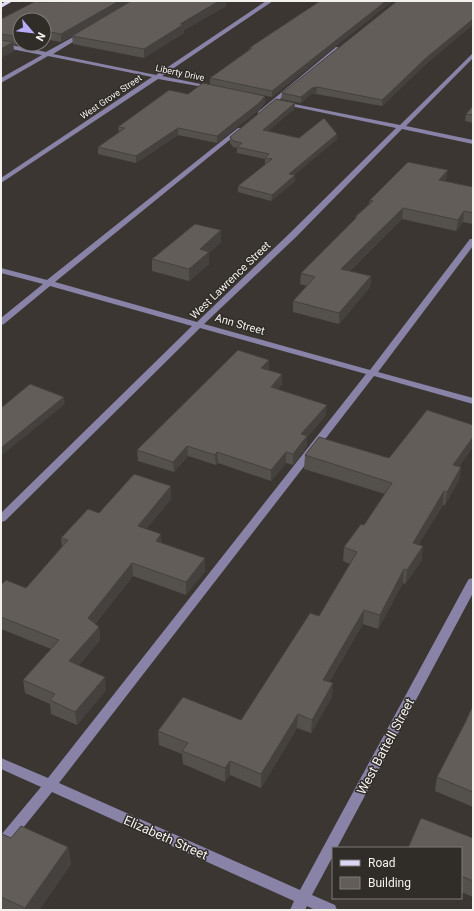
<svg xmlns="http://www.w3.org/2000/svg" width="474" height="911" viewBox="0 0 474 911" font-family="Roboto,sans-serif">
<rect width="100%" height="100%" fill="#3b3632"/>
<g fill="none" stroke-linecap="round" stroke-linejoin="round">
<!-- minor -->
<g fill="#8983a7" fill-rule="evenodd">
<polygon points="266,1 273,1 162,76 215,87 215,89 158,79 1,183 1,178 152,77 48,56 1,83 1,78 42,55 1,47 1,43 46,52 84,31 87,33 86,34 53,54 156,75"/>
<polygon points="336,47 341,48 262,114 258,114 258,112"/>
<polygon points="473,53 473,58 406,126 473,140 473,144 402,129 296,237 204,324 370,370 470,239 473,239 473,246 378,372 473,398 473,404 374,376 59,783 300,890 467,582 469,579 473,578 473,593 337,848 333,848 333,856 312,895 335,905 337,910 315,910 307,906 305,910 290,910 294,901 52,792 6,849 1,851 1,835 41,787 1,769 1,758 48,778 366,374 200,328 5,521 1,522 1,513 192,326 50,286 4,324 1,325 1,318 43,284 1,273 1,268 47,280 238,128 242,128 242,130 55,282 197,322 290,233 396,128 281,104 278,102 279,101 400,125"/>
</g>
<!-- major -->
<polygon fill="#dad6f3" fill-rule="evenodd" points="6,1 13,1 1,8 1,4"/>
</g>
<!-- wall -->
<g fill="#54504c">
<polygon points="39,1 226,1 226,6 184,30 184,33 144,58 73,44 72,36 61,42 44,39 44,20 20,20 20,44 26,44 22,46 13,44 14,51 1,58 1,19"/>
<polygon points="320,1 272,97 210,85 210,78 249,50 249,48"/>
<polygon points="471,26 426,64 382,106 316,94 311,94 301,103 281,99 282,93"/>
<polygon points="188,94 265,96 265,103 259,110 217,143 178,135 136,163 98,154 98,147 119,133 118,127"/>
<polygon points="295,103 294,109 268,131 299,138 337,134 337,139 294,175 295,175 295,181 271,201 238,192 238,186 266,164 265,164 265,159 237,153 237,148 233,147 230,143 230,137"/>
<polygon points="473,106 473,123 465,121 466,114"/>
<polygon points="446,180 446,181 473,187 473,224 463,222 456,231 402,219 350,271 371,276 370,287 339,324 293,312 293,301 307,286 300,284 301,273 355,220 355,217 369,204 370,200"/>
<polygon points="221,230 221,242 209,253 209,264 189,281 152,271 152,259"/>
<polygon points="269,370 282,374 282,384 278,389 326,415 307,437 307,446 293,465 286,463 271,481 218,463 216,465 188,456 174,472 138,461 137,450"/>
<polygon points="473,425 473,447 459,466 461,467 459,480 445,505 443,505 418,545 422,560 405,584 403,583 378,629 363,624 329,682 332,697 311,733 297,728 261,788 230,775 225,782 183,764 182,754 159,745 158,731 241,720 319,616 350,564 343,561 344,547 364,525 385,494 304,469 305,455 389,458"/>
<polygon points="171,499 146,529 161,534 161,543 205,571 186,595 133,576 95,624 99,627 100,640 79,665 106,690 77,725 51,714 50,704 25,693 23,680 51,649 1,629 1,585 26,588 62,547 61,538 99,513"/>
<polygon points="473,705 473,807 435,791 437,777 466,721"/>
<polygon points="1,834 11,838 68,847 71,864 39,910 1,910"/>
<polygon points="473,838 473,897 461,892 461,848"/>
</g>
<!-- shaded-wall -->
<g fill="#45413e">
<polygon points="119,1 134,1 72,36 61,42 61,34"/>
<polygon points="219,1 226,1 226,6 184,30 184,33 144,58 144,49 180,24"/>
<polygon points="386,1 393,1 272,97 272,91"/>
<polygon points="473,19 473,24 471,26 426,64 382,106 382,100 426,58"/>
<polygon points="13,42 14,51 1,58 1,49"/>
<polygon points="317,87 316,94 311,94 301,103 301,97 312,88"/>
<polygon points="265,96 265,103 259,110 217,143 217,136"/>
<polygon points="295,103 294,109 263,136 263,130"/>
<polygon points="178,128 178,135 136,163 136,156"/>
<polygon points="337,134 337,139 288,180 289,174"/>
<polygon points="448,170 446,180 438,190 439,180"/>
<polygon points="295,175 295,181 271,201 272,195"/>
<polygon points="403,208 402,219 341,280 341,269"/>
<polygon points="464,211 463,222 456,231 458,220"/>
<polygon points="221,230 221,242 209,253 209,264 189,281 189,269 200,249"/>
<polygon points="371,276 370,287 339,324 339,313"/>
<polygon points="269,360 269,370 261,368"/>
<polygon points="282,374 282,384 271,397 271,387"/>
<polygon points="64,397 65,404 1,456 1,448"/>
<polygon points="327,405 326,415 307,437 307,446 293,465 293,454 301,434"/>
<polygon points="473,437 473,447 451,478 453,465"/>
<polygon points="187,446 188,456 174,472 173,462"/>
<polygon points="217,452 218,463 216,465 215,455"/>
<polygon points="286,452 286,463 271,481 271,470"/>
<polygon points="461,467 459,480 445,505 447,492"/>
<polygon points="171,486 171,499 138,539 138,526"/>
<polygon points="444,491 443,505 411,556 413,543"/>
<polygon points="161,534 162,547 156,541"/>
<polygon points="423,546 422,560 405,584 407,570"/>
<polygon points="205,558 205,571 186,595 186,582"/>
<polygon points="132,563 133,576 89,631 88,618"/>
<polygon points="404,569 403,583 378,629 380,615"/>
<polygon points="364,610 363,624 322,693 323,680"/>
<polygon points="99,627 100,640 71,674 69,661"/>
<polygon points="105,677 106,690 77,725 75,712"/>
<polygon points="333,683 332,697 311,733 312,720"/>
<polygon points="298,714 297,728 261,788 261,774"/>
<polygon points="230,761 230,775 225,782 225,768"/>
<polygon points="68,847 71,864 39,910 25,910 25,908"/>
</g>
<!-- building -->
<g fill="#625d58" stroke="#45413e">
<polygon points="36,1 38,2 119,1 61,34 44,31 44,20 20,20 20,37 1,34 1,19"/>
<polygon points="131,1 219,1 180,24 184,24 144,49 72,36"/>
<polygon points="320,1 386,1 272,91 210,78 252,48 249,48"/>
<polygon points="397,1 473,1 473,19 426,58 382,100 317,87 312,88 301,97 282,93"/>
<polygon points="1,40 13,42 1,49"/>
<polygon points="203,83 265,96 259,103 217,136 178,128 136,156 98,147 125,128 118,127 169,90 188,94"/>
<polygon points="276,99 295,103 263,130 299,138 324,118 337,134 289,174 295,175 272,195 238,186 272,159 265,158 269,154 237,147 242,143 233,141 230,137"/>
<polygon points="473,106 473,115 466,114"/>
<polygon points="408,162 448,170 439,180 473,187 473,213 464,211 458,220 403,208 341,269 371,276 339,313 293,301 315,277 301,273 357,217 355,217 373,201 370,200"/>
<polygon points="195,224 221,230 200,249 209,252 189,269 152,259"/>
<polygon points="238,350 269,360 261,368 282,374 271,387 327,405 301,434 307,436 293,454 286,452 271,470 217,452 215,455 187,446 173,462 137,450"/>
<polygon points="30,384 64,397 1,448 1,408"/>
<polygon points="427,410 473,425 473,437 453,465 461,467 447,492 444,491 413,543 423,546 407,570 404,569 380,615 364,610 323,680 333,683 312,720 298,714 261,774 230,761 225,768 182,751 188,743 158,731 183,697 241,720 310,613 319,616 357,552 344,547 361,524 364,525 392,483 305,455 319,437 389,458"/>
<polygon points="134,474 171,486 138,526 161,534 156,541 205,558 186,582 132,563 88,618 99,627 69,661 105,677 75,712 50,700 55,694 23,680 59,640 1,617 1,585 6,580 26,588 68,540 61,538 88,509 99,513"/>
<polygon points="473,705 473,792 437,777 466,721"/>
<polygon points="421,818 473,838 473,881 461,876 461,848 408,848"/>
<polygon points="21,826 68,847 25,908 1,897 1,834 2,834 11,838"/>
</g>
<g text-anchor="middle" stroke-width="3" stroke-linejoin="round" paint-order="stroke">
<!-- far-street labels -->
<g font-size="9" fill="#f3f1ee" stroke="#302c28">
<text transform="translate(180 73) rotate(12)" y="3">Liberty Drive</text>
<text transform="translate(111 97) rotate(-34)" y="3">West Grove Street</text>
</g>
<!-- street labels -->
<g font-size="11" fill="#f3f1ee" stroke="#302c28">
<text transform="translate(230 280) rotate(-44)" y="4">West Lawrence Street</text>
<text transform="translate(240 324) rotate(16)" y="4">Ann Street</text>
</g>
<!-- near-street labels -->
<g font-size="13" fill="#f3f1ee" stroke="#302c28">
<text transform="translate(385 746) rotate(-62)" y="5">West Battell Street</text>
<text transform="translate(166 837) rotate(24)" y="5">Elizabeth Street</text>
</g>
</g>
<!-- border -->
<rect width="474" height="911" fill="none" stroke="#f3f1ee" stroke-width="4"/>
<!-- legend -->
<rect x="332" y="847" width="130" height="52" fill="#302c28" stroke="#7e7b77"/>
<rect x="340" y="860" width="20" height="6" fill="#dad6f3" stroke="#7e7b77"/>
<text x="368" y="867" font-size="12" fill="#f3f1ee">Road</text>
<rect x="340" y="877" width="20" height="12" fill="#625d58" stroke="#7e7b77"/>
<text x="368" y="887" font-size="12" fill="#f3f1ee">Building</text>
<!-- north arrow -->
<g transform="translate(32 32) rotate(118)"><circle r="19" fill="#302c28" stroke="#7e7b77"/>
<path d="M0-3L7 15L0 10L-7 15Z" fill="#b9abf7"/>
<text y="-6" font-size="11" font-weight="bold" text-anchor="middle" fill="#f3f1ee">N</text>
</g>
</svg>
